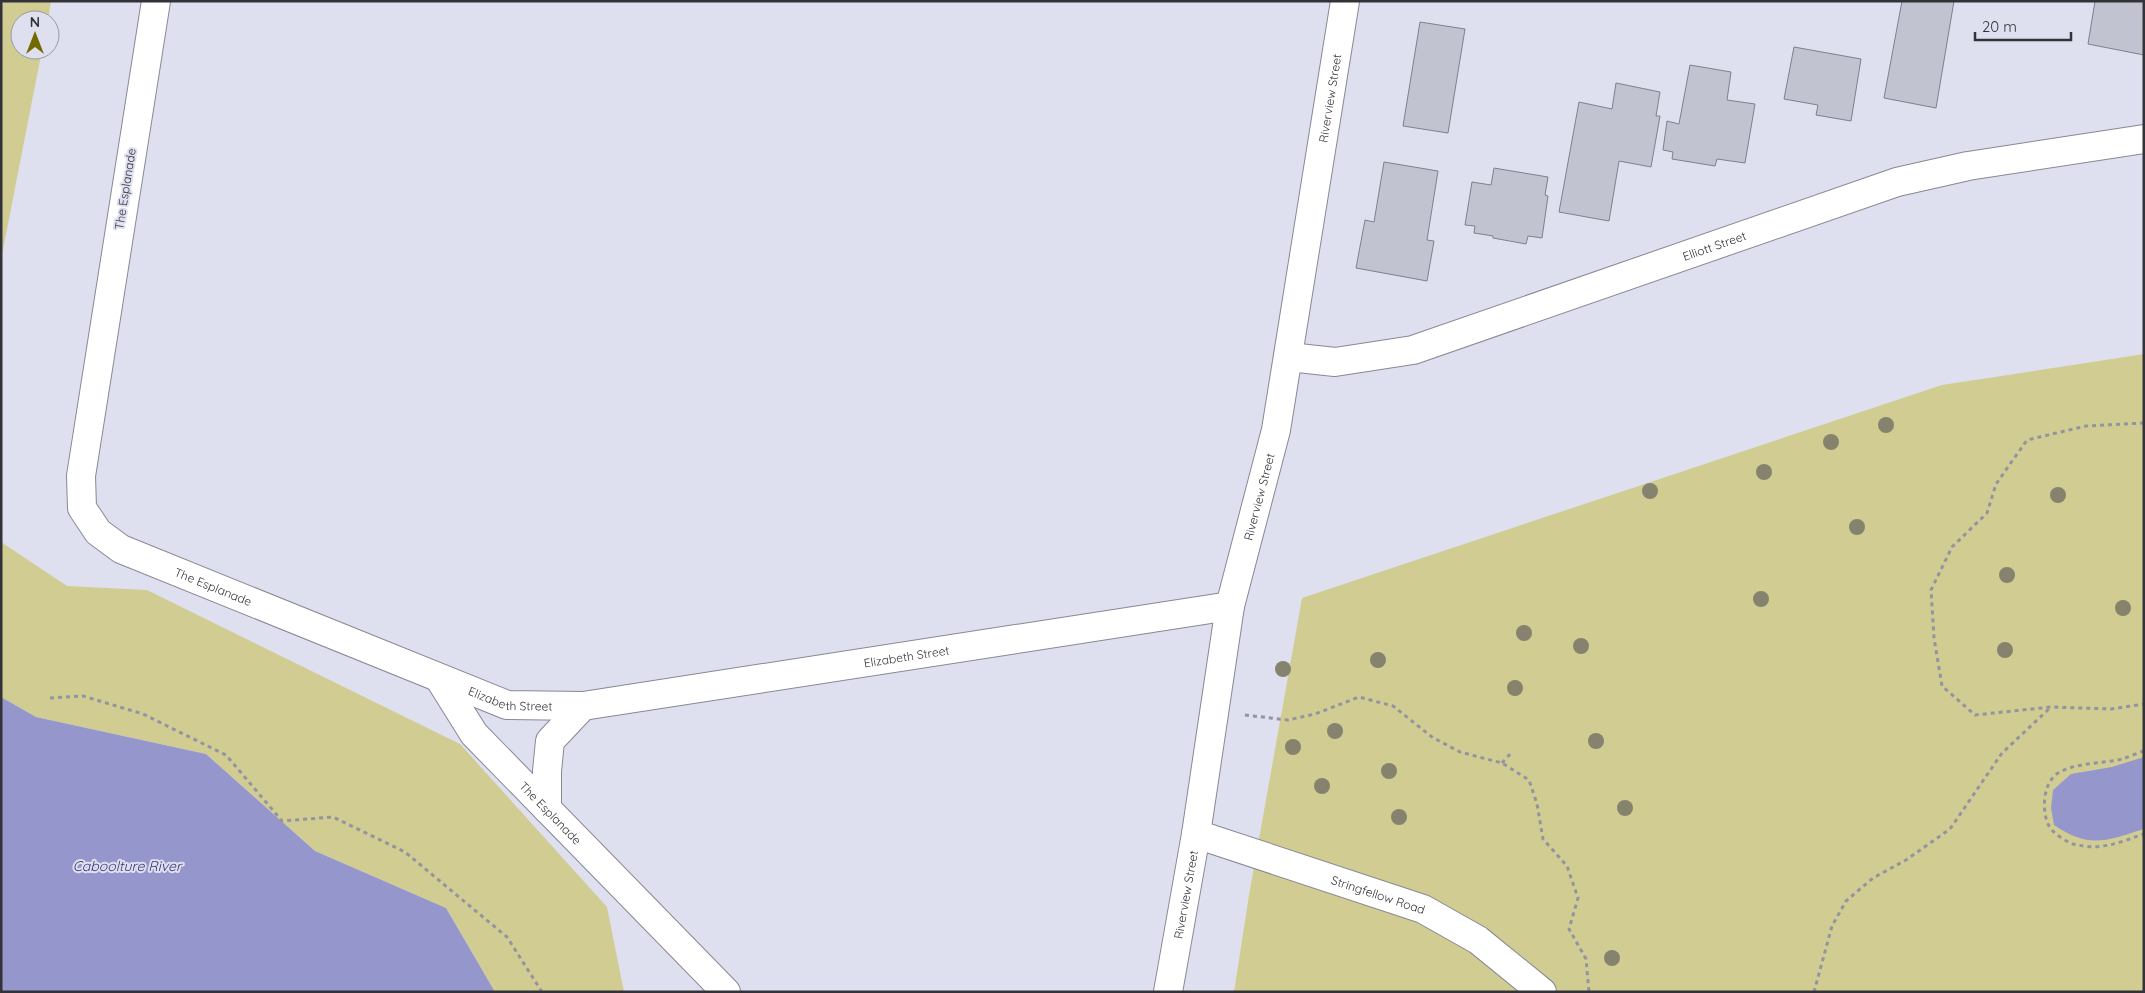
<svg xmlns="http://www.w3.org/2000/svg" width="2145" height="993" font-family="Quicksand,sans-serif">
<rect width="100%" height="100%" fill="#dfe0ef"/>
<g fill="#d1cc92">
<polygon points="1,1 51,1 48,20 20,20 20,50 42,50 1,260"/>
<polygon points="2144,354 2144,992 1234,992 1249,895 1302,598 1942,385"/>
<polygon points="1,542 67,586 147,590 460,744 607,907 624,992 495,992 446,908 315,851 206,754 36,717 1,697"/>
</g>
<g fill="#9596cc">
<polygon points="1,697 36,717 206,754 315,851 446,908 495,992 1,992"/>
<path d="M2144,757V829C2105,841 2090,849 2054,825L2051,808L2053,790L2071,774L2112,767Z"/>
</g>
<g fill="#c2c3d1" stroke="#7f808d">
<polygon points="1902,1 1954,1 1936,108 1884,98"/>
<polygon points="2095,1 2144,1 2144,55 2088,44"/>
<polygon points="1420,22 1465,29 1448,133 1403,126"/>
<polygon points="1794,47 1861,59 1851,121 1816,115 1818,105 1784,99"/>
<polygon points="1690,65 1731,72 1727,100 1755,104 1745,163 1717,159 1715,166 1672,159 1673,152 1663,150 1667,121 1679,124"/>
<polygon points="1616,83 1660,92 1656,116 1660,116 1651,167 1619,161 1609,221 1559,212 1579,102 1612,109"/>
<polygon points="1384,162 1438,171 1427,240 1434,241 1427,281 1356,268 1365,220 1374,222"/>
<polygon points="1494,168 1548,177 1545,195 1548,196 1542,238 1528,236 1526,244 1493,238 1493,236 1474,233 1475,226 1465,225 1472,182 1491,185"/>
</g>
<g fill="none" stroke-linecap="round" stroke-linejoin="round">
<g stroke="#878895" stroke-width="30">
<g id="minor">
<path id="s1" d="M156,1L81,476L82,508L98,532L121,549L507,705L583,706L1230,606"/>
<path id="s2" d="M1289,357L1335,362L1413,350L1897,182L1968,166L2144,139"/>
<path id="s3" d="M439,678L474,734L726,992"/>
<polyline points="547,809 547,771 550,741 583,706"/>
<path id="s4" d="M1196,834L1423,909L1478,940L1542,992"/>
<path id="s5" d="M1168,992L1196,834L1230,606L1276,430L1345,1"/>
</g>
</g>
<g stroke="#9494a0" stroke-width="3" stroke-dasharray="4 4" stroke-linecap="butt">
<polyline points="2144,423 2086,426 2027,440 1996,484 1987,513 1952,547 1931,590 1934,638 1942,686 1975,715 2051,707 2111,709 2144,704"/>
<polyline points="50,698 83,696 143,714 226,755 282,821 333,817 405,852 507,937 542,992"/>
<polyline points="1245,715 1288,720 1315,714 1359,697 1393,706 1432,737 1460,752 1502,763 1529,780 1537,804 1543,839 1567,866 1578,898 1569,929 1586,959 1589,992"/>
<path d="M2144,751C2137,753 2129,757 2122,759C2102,764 2077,762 2058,773C2043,783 2041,810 2049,826C2052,832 2066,842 2073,844C2102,851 2117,843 2144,834"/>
<polyline points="1502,763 1512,752"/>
<polyline points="1814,992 1832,926 1846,901 1873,878 1906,860 1950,829 2002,753 2050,708"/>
</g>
<use href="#minor" stroke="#fff" stroke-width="28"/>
</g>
<g fill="#85836e">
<circle cx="1886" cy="425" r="8"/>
<circle cx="1831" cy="442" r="8"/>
<circle cx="1764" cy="472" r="8"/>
<circle cx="1650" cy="491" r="8"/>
<circle cx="2058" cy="495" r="8"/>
<circle cx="1857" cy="527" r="8"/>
<circle cx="2007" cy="575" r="8"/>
<circle cx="1761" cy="599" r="8"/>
<circle cx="2123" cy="608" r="8"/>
<circle cx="1524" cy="633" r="8"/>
<circle cx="1581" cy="646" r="8"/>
<circle cx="2005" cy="650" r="8"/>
<circle cx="1378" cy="660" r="8"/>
<circle cx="1283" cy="669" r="8"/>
<circle cx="1515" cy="688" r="8"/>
<circle cx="1335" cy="731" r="8"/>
<circle cx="1596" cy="741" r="8"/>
<circle cx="1293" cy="747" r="8"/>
<circle cx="1389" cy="771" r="8"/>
<circle cx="1322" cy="786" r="8"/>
<circle cx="1625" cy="808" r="8"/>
<circle cx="1399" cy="817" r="8"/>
<circle cx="1612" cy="958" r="8"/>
</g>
<g text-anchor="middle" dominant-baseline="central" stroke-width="4" stroke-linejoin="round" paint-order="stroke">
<g font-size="12" fill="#323238" stroke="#dfe0ef">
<text stroke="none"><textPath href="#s5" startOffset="909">Riverview Street</textPath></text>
<text transform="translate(125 189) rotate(-81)">The Esplanade</text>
<text stroke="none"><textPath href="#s2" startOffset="444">Elliott Street</textPath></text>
<text stroke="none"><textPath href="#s5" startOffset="504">Riverview Street</textPath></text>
<text stroke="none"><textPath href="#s1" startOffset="670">The Esplanade</textPath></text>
<text stroke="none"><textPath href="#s1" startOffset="1390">Elizabeth Street</textPath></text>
<text stroke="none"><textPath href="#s1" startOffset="989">Elizabeth Street</textPath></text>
<text stroke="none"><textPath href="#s3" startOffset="176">The Esplanade</textPath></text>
<text stroke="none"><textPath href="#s5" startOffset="99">Riverview Street</textPath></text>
<text stroke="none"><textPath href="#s4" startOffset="192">Stringfellow Road</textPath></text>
</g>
<g font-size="14" font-style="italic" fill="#383374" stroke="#dfe0ef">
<text x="127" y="866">Caboolture River</text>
</g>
</g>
<rect width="2145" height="993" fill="none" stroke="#323238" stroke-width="5"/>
<g transform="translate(35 35)"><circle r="24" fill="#dfe0ef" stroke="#9a9aa6"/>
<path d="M0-4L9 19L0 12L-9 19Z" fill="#726901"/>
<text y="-8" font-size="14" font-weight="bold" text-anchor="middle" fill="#323238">N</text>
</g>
<path d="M1975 32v8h96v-8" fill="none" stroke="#323238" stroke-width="2.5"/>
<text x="1982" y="32" font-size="15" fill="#323238" stroke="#dfe0ef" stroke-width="4" paint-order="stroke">20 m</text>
</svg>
